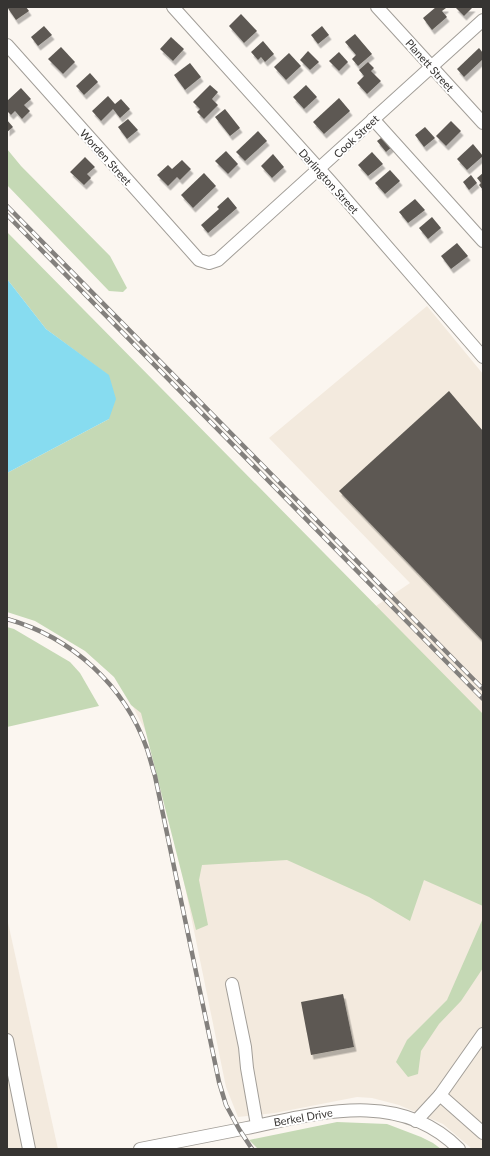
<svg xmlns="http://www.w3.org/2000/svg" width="490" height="1156" font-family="Lato,sans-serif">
<defs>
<filter id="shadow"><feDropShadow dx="2.5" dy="4.5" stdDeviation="0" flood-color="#0004"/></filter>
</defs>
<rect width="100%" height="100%" fill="#fbf6f0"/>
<g fill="#f3eade">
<polygon points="427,306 483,374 483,1149 472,1149 443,1124 399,1105 372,1098 357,1097 275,1113 238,1117 226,1087 158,755 120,682 373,608 410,583 269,438"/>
<polygon points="7,918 58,1149 7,1149"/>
</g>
<g fill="#c5d9b5">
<polygon points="7,149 21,166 110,256 127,288 123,292 109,291 7,185"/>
<polygon points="7,232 483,714 483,906 424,880 410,921 369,897 287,860 202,865 199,880 208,925 196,930 141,713 131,705 114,677 85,651 35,621 7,612 7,473 109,419 108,375 46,329 7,279"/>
<polygon points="7,627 14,629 70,662 80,673 99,706 7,727"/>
<polygon points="483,918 483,968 461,1001 439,1024 421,1051 418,1074 408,1077 396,1062 407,1040 447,1000"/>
<polygon points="337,1122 387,1124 421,1137 433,1143 441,1149 258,1149 249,1140"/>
</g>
<polygon fill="#87dcf0" points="7,279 46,329 109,375 116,399 109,419 7,473"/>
<g fill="#5d5953" filter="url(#shadow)">
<polygon points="7,7 26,7 29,11 16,20"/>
<polygon points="436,7 446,7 446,8 442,11 447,17 432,30 423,18"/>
<polygon points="455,7 473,7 464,16"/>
<polygon points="241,14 257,31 244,43 229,26"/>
<polygon points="44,26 52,35 38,46 31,37"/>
<polygon points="322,26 329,35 318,44 311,35"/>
<polygon points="355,34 372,54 358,66 352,59 356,55 345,42"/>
<polygon points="171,37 184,49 173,61 160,49"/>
<polygon points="263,41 274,54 265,62 261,57 258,60 251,52"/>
<polygon points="61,47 75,62 63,74 48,59"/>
<polygon points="479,48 483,53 483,59 464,77 457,69"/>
<polygon points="308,51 319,62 310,70 300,60"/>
<polygon points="339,52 348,62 339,71 329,61"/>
<polygon points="289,53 301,66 286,80 274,67"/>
<polygon points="368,62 374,68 371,71 381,81 367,94 357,83 364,76 359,70"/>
<polygon points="190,63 201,77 185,90 174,75"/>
<polygon points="90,73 98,82 84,95 76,86"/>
<polygon points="210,85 218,92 212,99 218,105 204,119 197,112 200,109 193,102"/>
<polygon points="306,85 317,97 304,109 293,97"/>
<polygon points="21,88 31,99 24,105 30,111 22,119 15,111 11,115 7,111 7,101"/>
<polygon points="108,96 115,104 121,99 130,109 120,118 113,109 101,121 92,111"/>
<polygon points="339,98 350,111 324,134 313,122"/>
<polygon points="225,109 240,128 230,136 215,117"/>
<polygon points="128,119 138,130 127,139 118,127"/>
<polygon points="7,120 13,127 7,132"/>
<polygon points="451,121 461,131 446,146 436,136"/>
<polygon points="425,127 435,138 424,147 415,135"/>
<polygon points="258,131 267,141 245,161 236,152"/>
<polygon points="385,135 394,145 386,152 377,141"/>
<polygon points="473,144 483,156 467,170 457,159"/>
<polygon points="226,151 238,164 228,174 215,161"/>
<polygon points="372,152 383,164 368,176 358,165"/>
<polygon points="273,154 284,167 272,178 261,166"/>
<polygon points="85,157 95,167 87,174 91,178 84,185 70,172"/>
<polygon points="182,160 191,169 180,180 177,177 168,186 157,175 168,165 172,169"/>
<polygon points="390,170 400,181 385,194 375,183"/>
<polygon points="204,173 216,186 193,208 181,195"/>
<polygon points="483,173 483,190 479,185 481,183 477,178"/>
<polygon points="471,175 477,183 469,190 463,182"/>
<polygon points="228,197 237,208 208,233 201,225 219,209 217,207"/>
<polygon points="415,199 425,210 408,223 399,212"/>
<polygon points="432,217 441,228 428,239 419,228"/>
<polygon points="457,243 468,256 451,269 441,256"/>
<polygon points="449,391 483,431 483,641 339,491"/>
<polygon points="343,994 354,1047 311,1055 301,1002"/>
</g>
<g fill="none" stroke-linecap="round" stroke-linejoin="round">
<g stroke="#a29e98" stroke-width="14">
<g id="minor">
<polyline points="173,7 330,181 483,357"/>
<polyline points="377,7 483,123"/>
<polyline points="7,45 199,260 209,263 218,260 483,20"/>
<polyline points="373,119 483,241"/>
<polyline points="232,984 245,1047 247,1068 257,1125"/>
<polyline points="7,1040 29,1149"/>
<polyline points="440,1095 483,1034"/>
<polyline points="416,1121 440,1095 483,1133"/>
<path d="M140,1149C175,1142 211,1135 247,1128C319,1113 400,1089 459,1149"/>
</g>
</g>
<use href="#minor" stroke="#fff" stroke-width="12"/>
<g stroke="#83807d" stroke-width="4.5">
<g id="rail">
<polyline points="7,206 483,689"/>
<polyline points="7,215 483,699"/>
<path d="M7,619C72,637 125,686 147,749C150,758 152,767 155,776L219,1082L226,1105L239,1129L252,1149"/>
</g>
</g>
<use href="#rail" stroke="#fff" stroke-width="3" stroke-dasharray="9" stroke-linecap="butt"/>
</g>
<g text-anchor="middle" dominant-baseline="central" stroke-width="4" stroke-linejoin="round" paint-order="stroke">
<g font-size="11" fill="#363432" stroke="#fff">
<text transform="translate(430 65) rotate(48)">Planett Street</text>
<text transform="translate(356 136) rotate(-43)">Cook Street</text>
<text transform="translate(106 157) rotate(48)">Worden Street</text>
<text transform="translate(329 181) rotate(48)">Darlington Street</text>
<text transform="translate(303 1117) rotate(-10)">Berkel Drive</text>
</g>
</g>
<rect width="490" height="1156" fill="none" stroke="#363432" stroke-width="16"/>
</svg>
